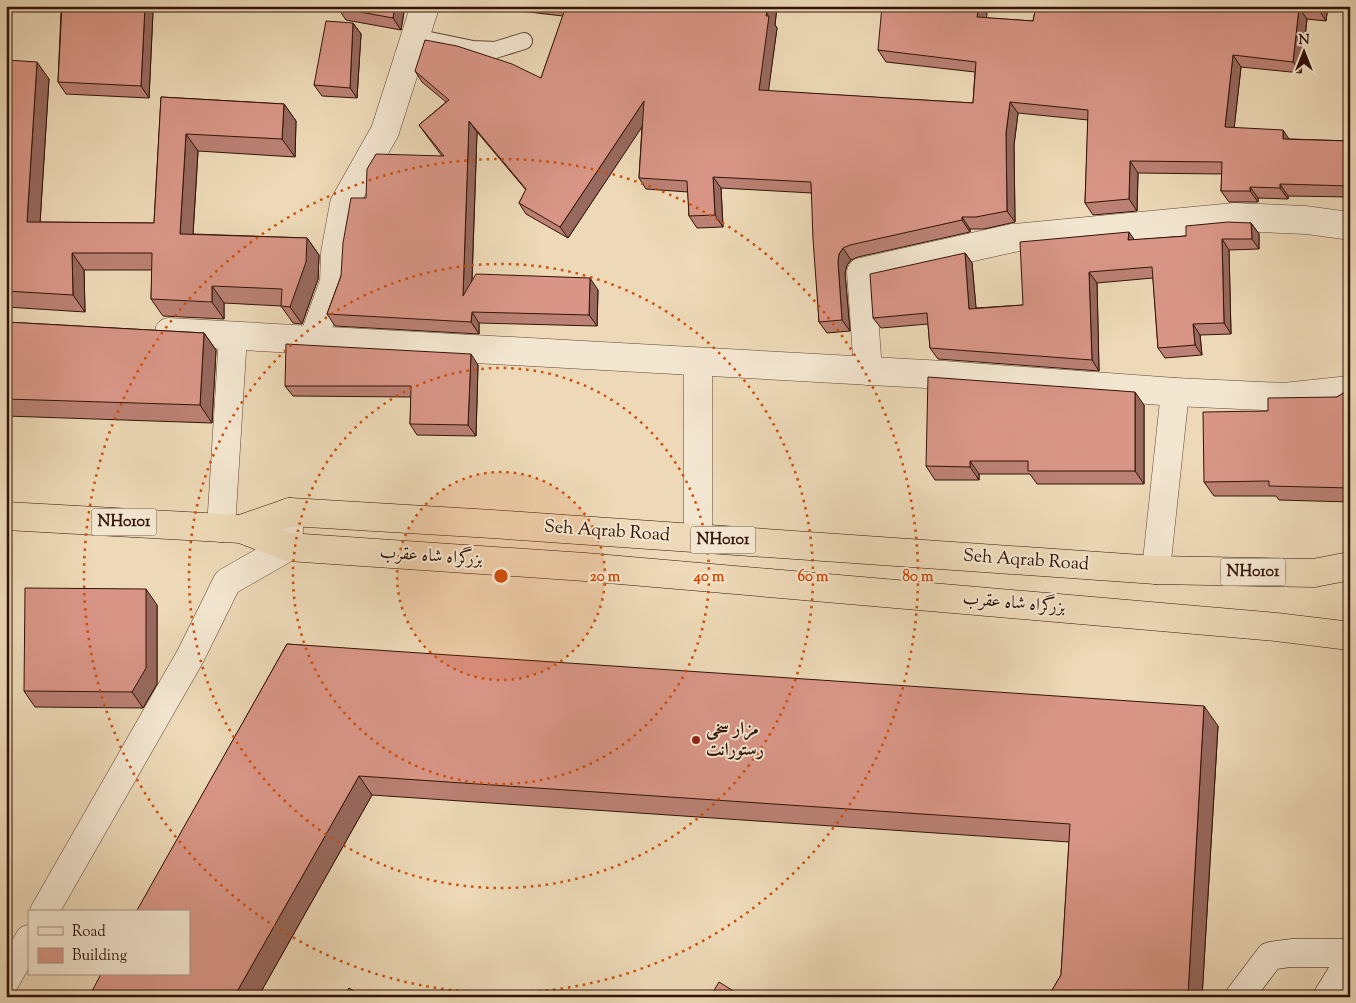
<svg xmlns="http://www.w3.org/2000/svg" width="1356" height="1003" font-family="'Sorts Mill Goudy',Amiri,serif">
<rect width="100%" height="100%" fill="#edd9b7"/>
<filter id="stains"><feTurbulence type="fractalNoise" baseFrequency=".004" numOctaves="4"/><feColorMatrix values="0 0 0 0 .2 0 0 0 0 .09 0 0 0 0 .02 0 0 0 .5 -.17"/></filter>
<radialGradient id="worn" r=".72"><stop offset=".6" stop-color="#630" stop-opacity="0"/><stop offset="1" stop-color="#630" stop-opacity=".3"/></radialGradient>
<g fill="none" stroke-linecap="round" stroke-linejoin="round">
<g stroke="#614433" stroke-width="18">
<polyline id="lane" points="415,37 473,49 495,50 524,41"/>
</g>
<g stroke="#614433" stroke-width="29">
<g id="street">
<polyline points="169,332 944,375 1175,392 1284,397 1350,390"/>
<polyline points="313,340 334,282 335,253 344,204 385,131 425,6"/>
<polyline points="698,362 698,538"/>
<polyline points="868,371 861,272 1013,238 1235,217 1306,220 1350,226"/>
<polyline points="221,528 233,336"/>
<polyline points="1156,570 1175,392"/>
<polyline points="44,912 191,655 227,582 288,547 290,512"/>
<polyline points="6,980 29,939"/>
</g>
</g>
<g stroke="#321307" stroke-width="29">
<g id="secondary">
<polyline points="1239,997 1270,956 1291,953 1350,953"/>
<polyline points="1327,997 1350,960"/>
</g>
</g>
<g stroke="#321307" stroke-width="29">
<g id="highway">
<polyline points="6,516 241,529 288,547 585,567 1276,627 1350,636"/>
<polyline points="241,529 290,512 492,524 1156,570 1314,573 1350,566"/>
</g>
</g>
<use href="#lane" stroke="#f3e6d0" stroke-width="16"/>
<use href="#street" stroke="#f3e6d0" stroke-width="28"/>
<use href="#secondary" stroke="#f3e6d0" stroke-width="28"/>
<use href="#highway" stroke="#edd9b7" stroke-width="28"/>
</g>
<g fill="#bb8174" stroke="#321307">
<polygon points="24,6 155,6 153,11 149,98 66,94 58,82 61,11 27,11"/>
<polygon points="339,6 405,6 401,30 346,20 338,8"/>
<polygon points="508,6 777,6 775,25 777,28 768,91 973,103 975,72 886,62 878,50 986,18 1033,21 1036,6 1328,6 1326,21 1307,19 1301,73 1241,67 1234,128 1290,139 1350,141 1350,197 1288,196 1288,199 1258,198 1258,202 1229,202 1221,191 1222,174 1138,173 1137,211 1093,215 1085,203 1088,120 1018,113 1014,145 1015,222 984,229 970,229 970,232 858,257 851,260 847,265 845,273 850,331 827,333 819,322 812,193 721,188 723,227 697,228 689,216 688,192 646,189 639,178 642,126 568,238 526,214 519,203 526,190 477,132 472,281 598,290 597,326 479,323 479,334 335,326 327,314 341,276 366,198 442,156 427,136 419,125 446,102 422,82 415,71 541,78 563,16 511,10"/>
<polygon points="353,23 361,34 357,98 322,96 314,85"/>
<polygon points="6,60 49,79 40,222 154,223 161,97 284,104 296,121 295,157 198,151 193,234 307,238 319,255 318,279 302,324 293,323 281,306 224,303 224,319 163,316 151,299 152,270 84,270 85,312 6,307"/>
<polygon points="1251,223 1259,234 1259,249 1229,250 1231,334 1200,335 1202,355 1165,358 1158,348 1153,278 1097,283 1099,371 938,359 930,348 928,324 881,328 873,318 965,253 972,263 976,308 1023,305 1134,240 1186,236"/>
<polygon points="6,322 204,333 216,350 212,423 6,416"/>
<polygon points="478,365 476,436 417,435 410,424 411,397 293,396 285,386"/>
<polygon points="1350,389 1350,502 1279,500 1276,496 1214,496 1204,482 1268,411 1337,397"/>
<polygon points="1144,405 1144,484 1037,484 1030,474 979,474 979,480 935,480 926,466"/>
<polygon points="157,605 157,684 143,708 35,707 24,691"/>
<polygon points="287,644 1218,726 1202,997 1048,997 1061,975 1069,842 372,795 258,997 89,997"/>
</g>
<g fill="#98695e" stroke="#321307">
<polygon points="145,6 155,6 153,11 149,98 141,86"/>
<polygon points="395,6 405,6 401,30 393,18"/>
<polygon points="768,6 777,6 775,25 777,28 767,102 759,90"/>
<polygon points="979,6 988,6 985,29 977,17"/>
<polygon points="1319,6 1328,6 1326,21 1319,10"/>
<polygon points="1299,8 1307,19 1301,73 1293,62"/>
<polygon points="353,23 361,34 357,98 350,88"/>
<polygon points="1233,55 1241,67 1233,138 1225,127"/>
<polygon points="37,62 49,79 39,239 27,222"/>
<polygon points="644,101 652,112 568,238 560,227"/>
<polygon points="1010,102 1018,113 1014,145 1015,222 1007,211 1006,133"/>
<polygon points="284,104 296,121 295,157 282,139"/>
<polygon points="469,121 477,132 471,307 463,296"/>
<polygon points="1283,130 1291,142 1283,139"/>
<polygon points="186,134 198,151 192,251 180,234"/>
<polygon points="1130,161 1138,173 1137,211 1129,199"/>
<polygon points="713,177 721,188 723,227 715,215"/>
<polygon points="1280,184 1288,196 1288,199 1280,188"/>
<polygon points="1250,187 1258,198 1258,202 1250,191"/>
<polygon points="962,217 970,229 970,232 962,220"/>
<polygon points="1251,223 1259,234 1259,249 1252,239"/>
<polygon points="1129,232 1136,242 1128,240"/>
<polygon points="307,238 319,255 318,279 302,324 290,307"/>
<polygon points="1222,239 1229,250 1231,334 1224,323"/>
<polygon points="843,248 851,260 847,265 845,273 850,331 842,320 838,262 839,254"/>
<polygon points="72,253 84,270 85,312 73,295"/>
<polygon points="965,253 972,263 977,319 969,309"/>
<polygon points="1089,272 1097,283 1099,371 1092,360"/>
<polygon points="590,278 598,290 597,326 589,315"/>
<polygon points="212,286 224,303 224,319 212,302"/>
<polygon points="472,312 479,323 479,334 471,322"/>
<polygon points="1193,324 1200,335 1202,355 1195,345"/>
<polygon points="204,333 216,350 212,423 200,405"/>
<polygon points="471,354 478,365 476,436 468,425"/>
<polygon points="1135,392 1144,405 1144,484 1135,471"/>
<polygon points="970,461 979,474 979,480 970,467"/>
<polygon points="146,589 157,605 157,684 143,708 132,692"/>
<polygon points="1204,706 1218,726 1202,997 1189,997 1188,995"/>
<polygon points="359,776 372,795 258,997 234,997"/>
<polygon points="1126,991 1130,997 1122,997"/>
</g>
<g fill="#d99687" stroke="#321307">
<polygon points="62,6 145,6 141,86 58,82"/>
<polygon points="339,6 395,6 393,18 338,8"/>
<polygon points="566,6 768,6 766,16 769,16 759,90 973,103 976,62 878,50 882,6 979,6 977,17 1033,21 1036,6 1319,6 1319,10 1299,8 1293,62 1233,55 1225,127 1283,130 1283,139 1350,141 1350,186 1280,184 1280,188 1250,187 1250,191 1221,191 1222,162 1130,161 1129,199 1085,203 1088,110 1010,102 1006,133 1007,211 976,217 962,217 962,220 850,245 843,248 839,254 838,262 842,320 819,322 813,239 811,182 713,177 715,215 689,216 687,181 639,178 644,101 560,227 519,203 526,189 469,121 463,296 476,274 590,278 589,315 472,312 471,322 327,314 341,276 343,243 351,198 366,198 367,169 376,154 444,156 419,125 449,100 415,71 425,40 457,46 512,64 541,78"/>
<polygon points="326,21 353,23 350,88 314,85"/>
<polygon points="6,60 37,62 27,222 154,223 161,97 284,104 282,139 186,134 180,234 307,238 306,262 290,307 281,306 282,289 212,286 212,302 151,299 152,253 72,253 73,295 6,291"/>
<polygon points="1228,222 1251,223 1252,239 1222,239 1224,323 1193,324 1195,345 1158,348 1152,267 1089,272 1092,360 930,348 927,313 873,318 870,274 965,253 969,309 1023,305 1020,242 1129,232 1128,240 1186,236 1186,226"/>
<polygon points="6,322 204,333 200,405 6,399"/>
<polygon points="286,344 471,354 468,425 410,424 411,386 285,386"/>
<polygon points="928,377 1135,392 1135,471 1028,471 1028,461 970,461 970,467 926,466"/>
<polygon points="1350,389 1350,488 1269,486 1269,481 1204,482 1203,412 1268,411 1268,398 1337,397"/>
<polygon points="25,588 146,589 146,668 132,692 24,691"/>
<polygon points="287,644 1204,706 1188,995 1126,991 1122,997 1048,997 1061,975 1070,824 359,776 234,997 89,997 101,974 189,974 189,912 136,912"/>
<polygon points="719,982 743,997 710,997"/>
<polygon points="349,988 364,997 344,997"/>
</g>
<circle cx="501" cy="576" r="104" fill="#cd4e0b" fill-opacity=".12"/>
<g fill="none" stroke="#cd4e0b" stroke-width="2.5" stroke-dasharray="2.5 5">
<circle cx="501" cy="576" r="104"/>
<circle cx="501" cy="576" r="208"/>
<circle cx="501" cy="576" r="312"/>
<circle cx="501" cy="576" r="417"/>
</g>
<circle fill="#8f2418" stroke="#f3e6d0" stroke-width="2" cx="696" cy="740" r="5"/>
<g text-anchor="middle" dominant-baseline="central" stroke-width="4" stroke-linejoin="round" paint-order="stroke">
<g fill="#f3e6d0" stroke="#6c5243" stroke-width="1">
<rect x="91.5" y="508.5" width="65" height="27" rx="4"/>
<rect x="690.5" y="526.5" width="65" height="27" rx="4"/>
<rect x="1220.5" y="558.5" width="65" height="27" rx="4"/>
</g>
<g font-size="16" font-weight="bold" fill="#321307">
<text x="124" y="522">NH0101</text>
<text x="723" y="540">NH0101</text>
<text x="1253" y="572">NH0101</text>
</g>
<g font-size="18" fill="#321307" stroke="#f3e6d0">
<text transform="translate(607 532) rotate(4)">Seh Aqrab Road</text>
<text transform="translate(431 557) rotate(4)">بزرگراه شاه عقرب</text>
<text transform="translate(1026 561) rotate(4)">Seh Aqrab Road</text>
<text transform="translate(1014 604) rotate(5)">بزرگراه شاه عقرب</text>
</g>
<g font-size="18" font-weight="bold" fill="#321307" stroke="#f3e6d0" text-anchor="start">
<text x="706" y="730">مزار سخی<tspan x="706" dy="21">رستورانت</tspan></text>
</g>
</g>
<circle cx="501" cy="576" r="8" fill="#cd4e0b" stroke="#f3e6d0" stroke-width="2.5"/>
<g font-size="15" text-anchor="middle" font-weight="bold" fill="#cd4e0b" stroke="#f3e6d0" stroke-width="4" stroke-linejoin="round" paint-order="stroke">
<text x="605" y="581">20 m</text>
<text x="709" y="581">40 m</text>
<text x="813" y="581">60 m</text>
<text x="918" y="581">80 m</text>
</g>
<rect width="1356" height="1003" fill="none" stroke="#edd9b7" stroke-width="25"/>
<rect x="8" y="8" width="1341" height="988" fill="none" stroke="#321307" stroke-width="2.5"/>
<rect x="12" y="12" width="1331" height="978" fill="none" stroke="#321307"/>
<rect x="28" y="910" width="162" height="65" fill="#f3e6d0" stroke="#a69280"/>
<rect x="38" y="927" width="25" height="8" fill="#f3e6d0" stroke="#a69280"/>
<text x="72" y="936" font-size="15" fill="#321307">Road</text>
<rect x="38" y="948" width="25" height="15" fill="#d99687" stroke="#a69280"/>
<text x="72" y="960" font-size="15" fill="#321307">Building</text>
<g transform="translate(1304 52)" stroke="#f3e6d0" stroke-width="4" paint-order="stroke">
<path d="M0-4L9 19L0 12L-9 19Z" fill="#321307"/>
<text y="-8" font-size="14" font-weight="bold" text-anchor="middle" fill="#321307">N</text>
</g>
<rect width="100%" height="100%" filter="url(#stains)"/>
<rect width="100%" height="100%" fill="url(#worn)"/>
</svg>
